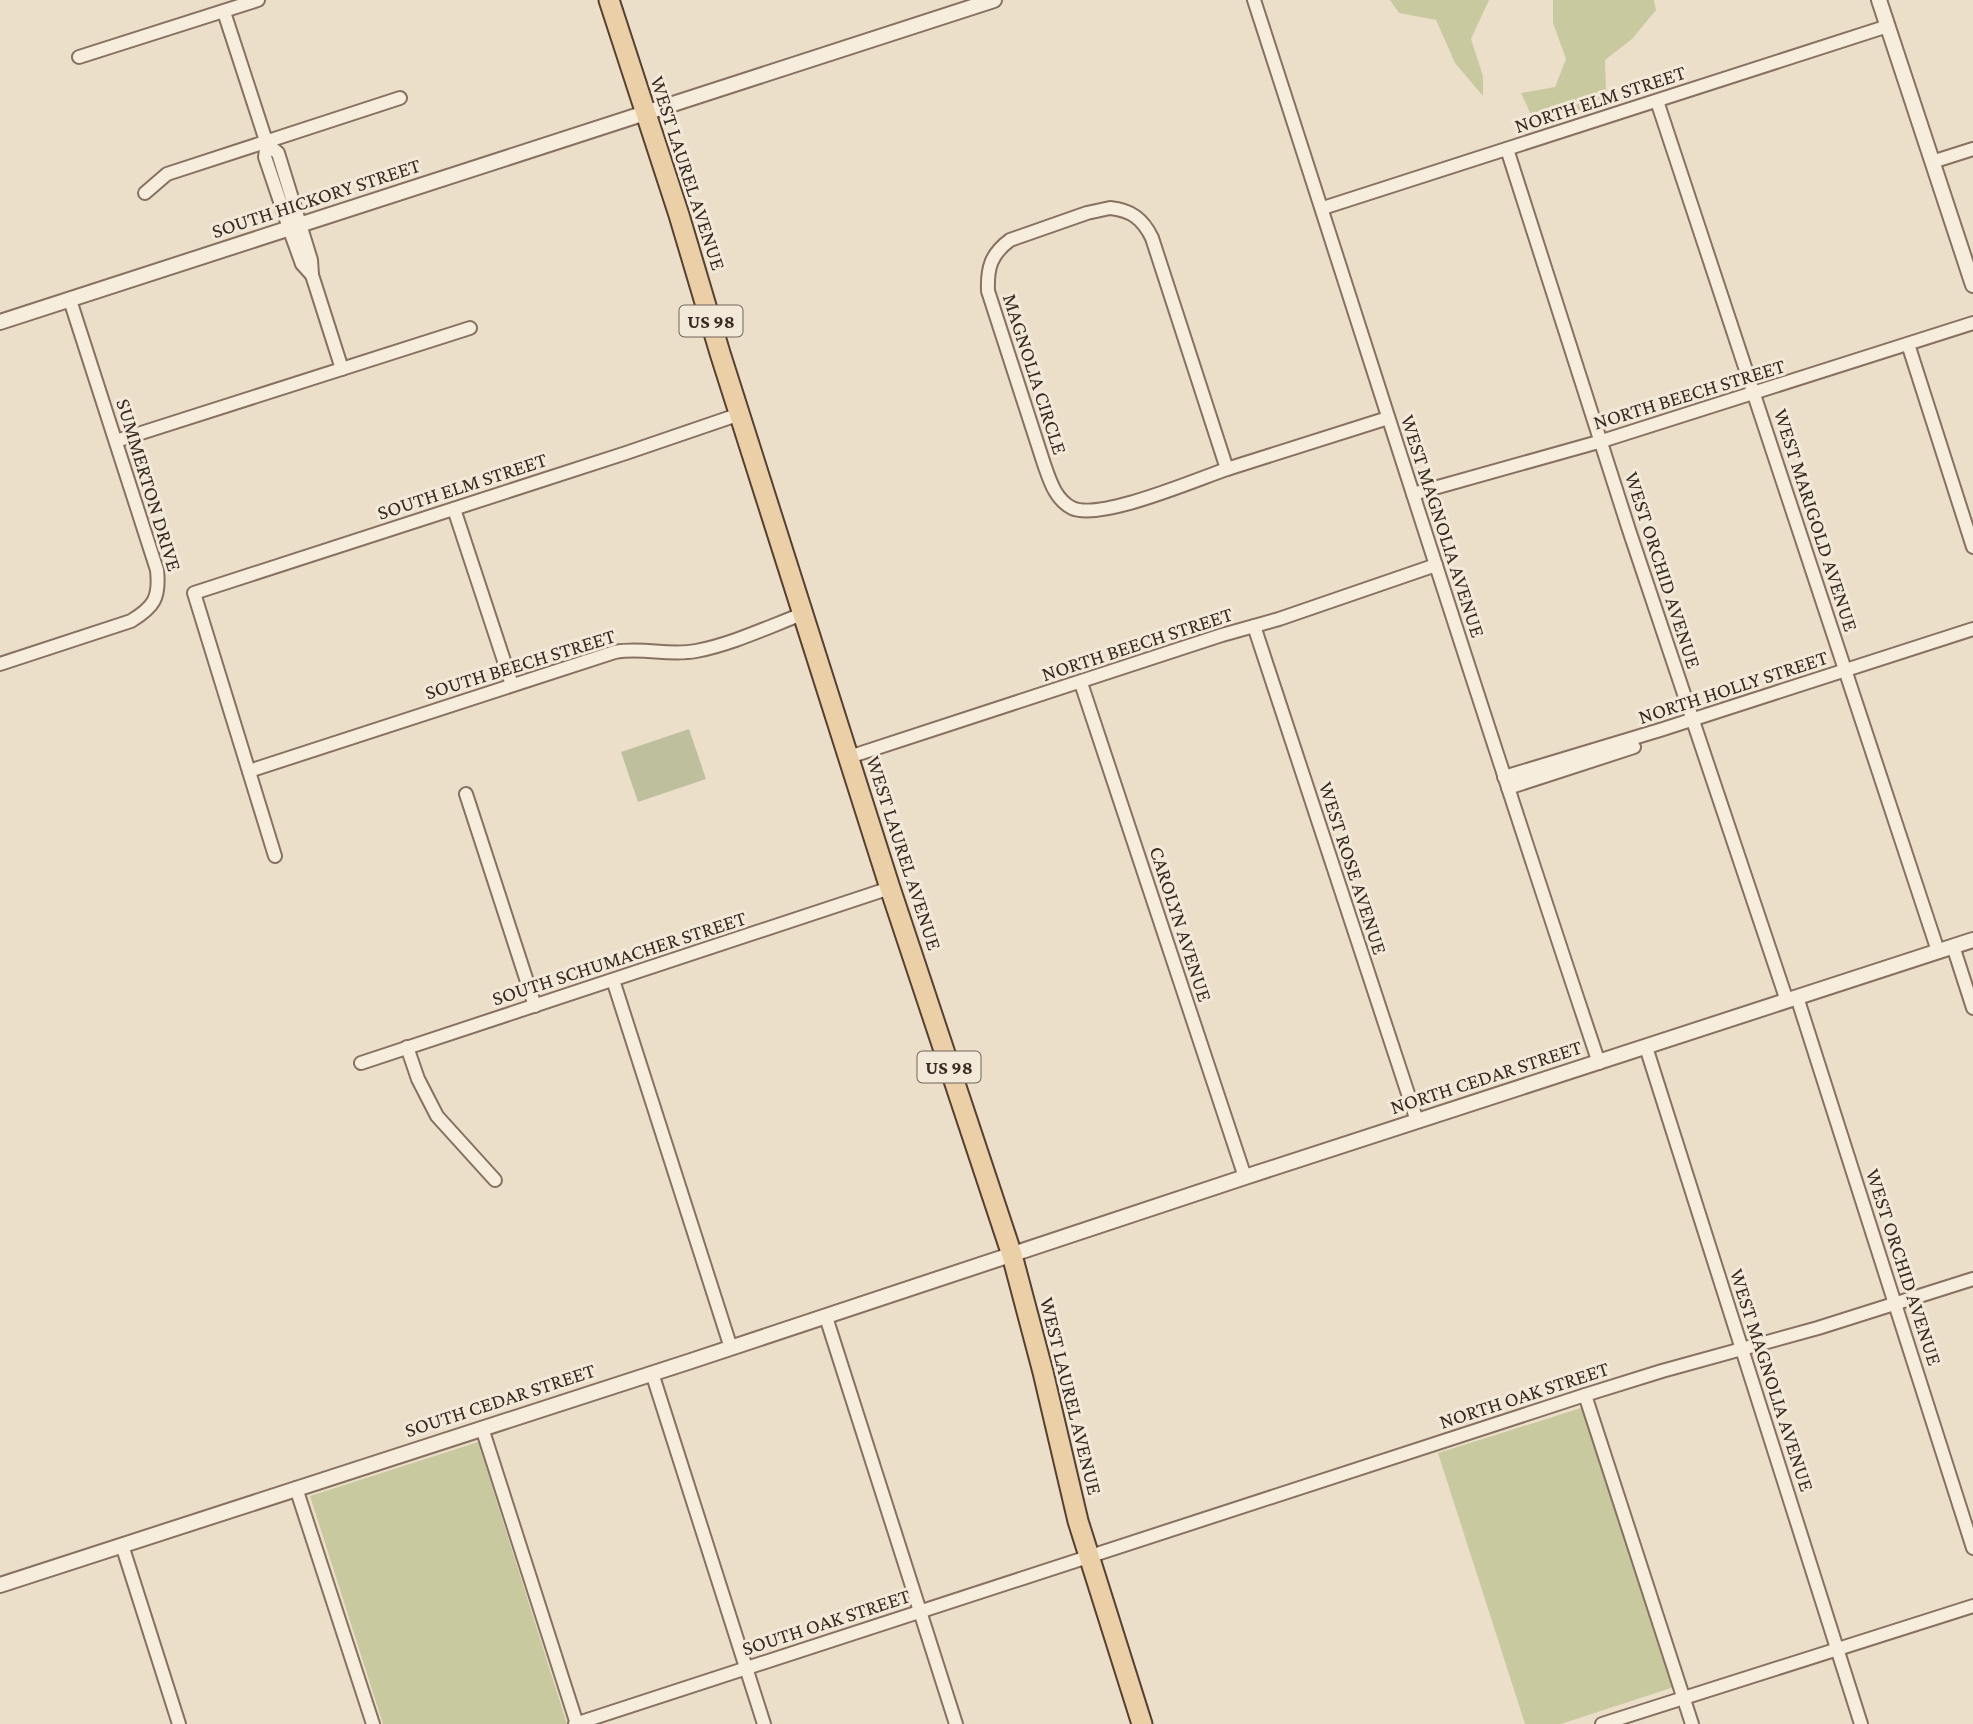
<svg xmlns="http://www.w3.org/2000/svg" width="1973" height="1724" font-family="'Crimson Pro',serif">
<rect width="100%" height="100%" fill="#ecdfca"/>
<g fill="#c8c99f">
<polygon points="1390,0 1489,0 1471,39 1483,76 1483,96 1455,63 1436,20 1399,13"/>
<polygon points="1553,0 1654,0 1656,10 1632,39 1605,60 1606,93 1584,110 1532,117 1521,93 1555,87 1566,59 1553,23"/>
<polygon points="1584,1407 1674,1687 1561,1724 1525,1724 1438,1453"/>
<polygon points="478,1442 567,1724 383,1724 310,1496"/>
</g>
<polygon fill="#bebf9d" points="689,729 706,779 638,802 621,752"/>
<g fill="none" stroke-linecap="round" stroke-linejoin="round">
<g stroke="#877160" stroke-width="16">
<g id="minor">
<path d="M1254,0C1369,354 1480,709 1599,1063"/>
<polyline points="224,12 267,144"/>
<polyline points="79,57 258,0"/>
<polyline points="1657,101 1938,951"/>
<polygon points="267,144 278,153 311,260 312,275 302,264 289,228 265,157"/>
<polyline points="1507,149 1629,530 1787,1001"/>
<polyline points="1932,162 1973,149"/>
<polyline points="145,193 167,174 400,98"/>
<path d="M1110,208C1131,210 1143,219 1152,238L1227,469C1195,480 1100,521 1072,508C1055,499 1050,481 1044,464L988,291C987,268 991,254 1010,240L1087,213Z"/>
<polyline points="1323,208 1888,26"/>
<polyline points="312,275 342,369"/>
<polyline points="1908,344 1973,547"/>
<polyline points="116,441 470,328"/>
<polyline points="1227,469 1388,418"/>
<polyline points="1413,494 1602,441 1973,323"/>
<polyline points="454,509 512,685"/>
<polyline points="1254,626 1417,1121"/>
<path d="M0,664L131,621C154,607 160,598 157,570L70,300"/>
<polyline points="1081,683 1245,1177"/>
<polyline points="849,757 1222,635 1279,619 1436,565"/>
<path d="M249,771L615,652C642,647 669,656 696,651C733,644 770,626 805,613"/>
<polyline points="1504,777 1660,730 1973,629"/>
<polyline points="1508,788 1634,747"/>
<polyline points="466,794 535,1006"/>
<polyline points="275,856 194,593 626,453 740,414"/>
<polyline points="1953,946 1973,1008"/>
<polyline points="613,980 731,1348"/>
<polyline points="1797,997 1973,1548"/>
<polyline points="407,1047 418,1079 437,1116 495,1180"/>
<polyline points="1646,1047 1861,1724"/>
<polyline points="361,1063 890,888"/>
<polyline points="826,1317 956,1724"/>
<polyline points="652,1373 764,1724"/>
<polyline points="1585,1395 1692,1724"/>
<polyline points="482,1428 577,1724"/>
<polyline points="296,1488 373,1724"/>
<polyline points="122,1545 179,1724"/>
<polyline points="575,1724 1585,1395 1662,1371 1818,1328 1973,1279"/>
<polyline points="1602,1724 1973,1606"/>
</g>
</g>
<g stroke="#877160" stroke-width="18">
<g id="tertiary">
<polyline points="1879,0 1973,285"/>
<polyline points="0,322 994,0"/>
<polyline points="0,1585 688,1362 1245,1177 1973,940"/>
</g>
</g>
<g stroke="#554033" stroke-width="23">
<polyline id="primary" points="609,0 679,215 720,353 890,888 1012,1255 1043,1372 1078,1521 1142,1724"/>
</g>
<use href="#minor" stroke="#f7eddd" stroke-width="12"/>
<use href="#tertiary" stroke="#f7eddd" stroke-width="14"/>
<use href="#primary" stroke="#ebcfa6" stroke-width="19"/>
</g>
<g text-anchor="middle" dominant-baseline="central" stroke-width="6" stroke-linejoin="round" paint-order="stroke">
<g fill="#f3e9d9" stroke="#716459" stroke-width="2">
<rect x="679.5" y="305.5" width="63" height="31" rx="5"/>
<rect x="917.5" y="1051.5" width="63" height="31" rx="5"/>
</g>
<g font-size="19" font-weight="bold" fill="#392b22">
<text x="711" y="321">US 98</text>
<text x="949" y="1067">US 98</text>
</g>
<g font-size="21" fill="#392b22" stroke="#f3e9d9">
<text transform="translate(1600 99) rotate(-18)">NORTH ELM STREET</text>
<text transform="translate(688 173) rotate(72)">WEST LAUREL AVENUE</text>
<text transform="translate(316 198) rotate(-18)">SOUTH HICKORY STREET</text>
<text transform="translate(1035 374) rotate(72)">MAGNOLIA CIRCLE</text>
<text transform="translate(1689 394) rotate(-17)">NORTH BEECH STREET</text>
<text transform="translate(149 485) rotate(73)">SUMMERTON DRIVE</text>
<text transform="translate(462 486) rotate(-18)">SOUTH ELM STREET</text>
<text transform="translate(1816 520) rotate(72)">WEST MARIGOLD AVENUE</text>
<text transform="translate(1443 526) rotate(72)">WEST MAGNOLIA AVENUE</text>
<text transform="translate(1663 570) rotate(72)">WEST ORCHID AVENUE</text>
<text transform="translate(1137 644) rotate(-18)">NORTH BEECH STREET</text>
<text transform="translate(520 664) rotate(-17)">SOUTH BEECH STREET</text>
<text transform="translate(1733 687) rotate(-18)">NORTH HOLLY STREET</text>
<text transform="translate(904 853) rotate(72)">WEST LAUREL AVENUE</text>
<text transform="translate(1353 868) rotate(72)">WEST ROSE AVENUE</text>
<text transform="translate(1181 924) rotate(72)">CAROLYN AVENUE</text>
<text transform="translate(619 958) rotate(-18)">SOUTH SCHUMACHER STREET</text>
<text transform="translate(1486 1077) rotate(-18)">NORTH CEDAR STREET</text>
<text transform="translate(1904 1267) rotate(72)">WEST ORCHID AVENUE</text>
<text transform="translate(1772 1380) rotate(72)">WEST MAGNOLIA AVENUE</text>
<text transform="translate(1524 1395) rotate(-18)">NORTH OAK STREET</text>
<text transform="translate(1071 1396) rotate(76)">WEST LAUREL AVENUE</text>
<text transform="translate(500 1400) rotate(-18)">SOUTH CEDAR STREET</text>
<text transform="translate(826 1622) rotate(-18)">SOUTH OAK STREET</text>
</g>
</g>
</svg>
